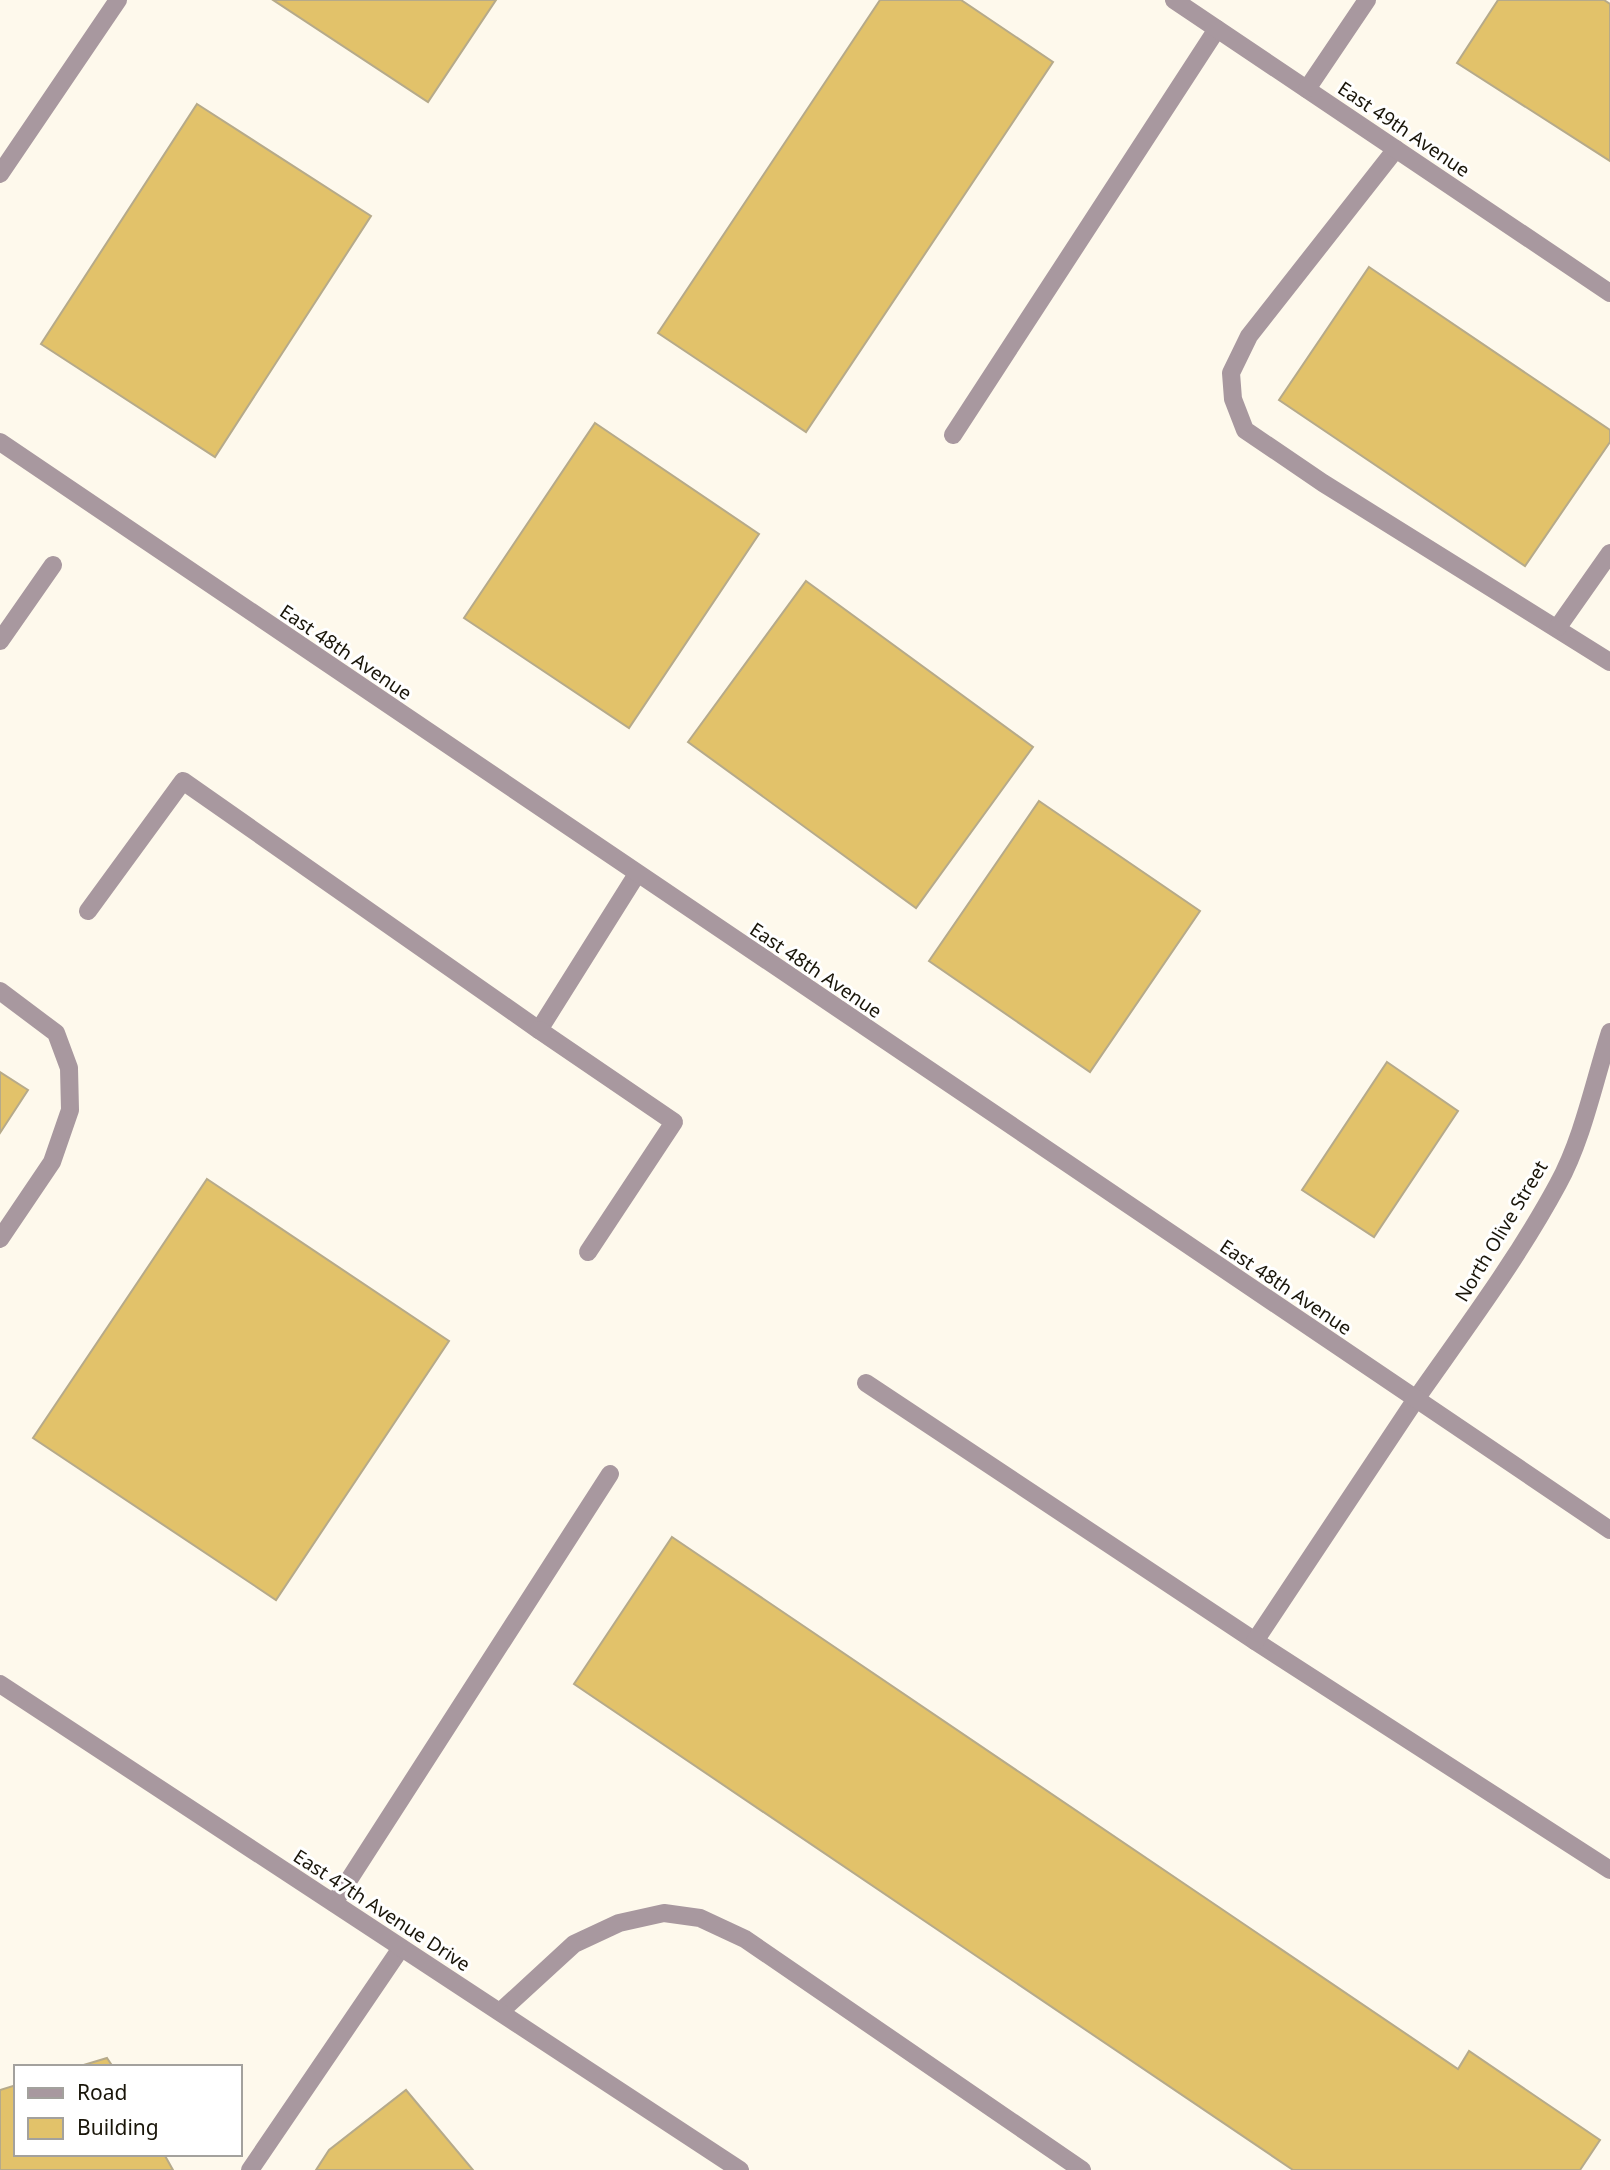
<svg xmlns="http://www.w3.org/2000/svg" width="1610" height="2170" font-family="'Noto Sans',sans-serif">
<rect width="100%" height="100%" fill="#fef9ec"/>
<g fill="#e2c26a" stroke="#b6aa8a" stroke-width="2">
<polygon points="273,0 496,0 428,102"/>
<polygon points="880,0 961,0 1053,62 806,432 658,333"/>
<polygon points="1498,0 1604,0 1610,4 1610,161 1457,63"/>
<polygon points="197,104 371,216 215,457 41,344"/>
<polygon points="1369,267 1610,430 1610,442 1525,566 1279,400"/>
<polygon points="595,423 759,534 629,728 464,618"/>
<polygon points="806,581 1033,747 916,908 688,742"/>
<polygon points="1039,801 1200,911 1090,1072 929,961"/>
<polygon points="1387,1062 1458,1111 1374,1237 1302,1190"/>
<polygon points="0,1072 28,1090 0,1133"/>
<polygon points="207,1179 449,1341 276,1600 33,1438"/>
<polygon points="672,1537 1458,2069 1469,2051 1600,2140 1580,2170 1293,2170 574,1684"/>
<polygon points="107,2058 113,2067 77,2067"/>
<polygon points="16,2085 16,2154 164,2154 173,2170 0,2170 0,2090"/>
<polygon points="406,2090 473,2170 316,2170 329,2150"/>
</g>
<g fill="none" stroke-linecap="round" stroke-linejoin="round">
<g stroke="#a8989f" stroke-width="18">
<polyline points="1396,149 1249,336 1231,373 1233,399 1245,430 1323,483 1610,662"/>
<polyline points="953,435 1217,29"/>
<polyline points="1558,627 1610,553"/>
<polyline points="0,641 53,565"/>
<polyline points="88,911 183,781 539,1030 637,874"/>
<polyline points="0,991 56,1033 69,1068 70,1110 52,1162 0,1239"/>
<polyline points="539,1030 674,1122 588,1252"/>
<polyline points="866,1383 1255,1641 1610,1870"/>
<polyline points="1255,1641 1416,1399"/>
<polyline points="334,1903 610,1474"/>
<polyline points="500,2012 574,1944 619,1923 664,1913 700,1918 745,1939 1082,2170"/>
<polyline points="250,2170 401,1948"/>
</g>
<g stroke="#a8989f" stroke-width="18">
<polyline points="1174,0 1610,293"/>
<polyline points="1307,89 1367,0"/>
<polyline points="0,174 118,0"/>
<path d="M1416,1399C1465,1329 1517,1260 1558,1184C1583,1138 1594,1082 1610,1032"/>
<polyline points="0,1684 740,2170"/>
</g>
<polyline stroke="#a8989f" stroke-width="18" points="0,442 1610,1530"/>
</g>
<g text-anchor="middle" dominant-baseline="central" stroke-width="6" stroke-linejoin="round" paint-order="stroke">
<g font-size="19" fill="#191509" stroke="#fff">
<text transform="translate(1404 129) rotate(34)">East 49th Avenue</text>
<text transform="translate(346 652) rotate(34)">East 48th Avenue</text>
<text transform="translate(816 970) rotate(34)">East 48th Avenue</text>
<text transform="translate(1501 1231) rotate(-59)">North Olive Street</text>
<text transform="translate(1286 1287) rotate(34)">East 48th Avenue</text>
<text transform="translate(382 1910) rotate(33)">East 47th Avenue Drive</text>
</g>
</g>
<rect x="14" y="2065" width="228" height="91" fill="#ffffff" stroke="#a3a19d" stroke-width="2"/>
<rect x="28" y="2088" width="35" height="10" fill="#a8989f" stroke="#a3a19d" stroke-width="2"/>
<text x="77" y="2100" font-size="21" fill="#191509">Road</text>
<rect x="28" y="2118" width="35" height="21" fill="#e2c26a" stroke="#a3a19d" stroke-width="2"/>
<text x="77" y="2135" font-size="21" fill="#191509">Building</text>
</svg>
